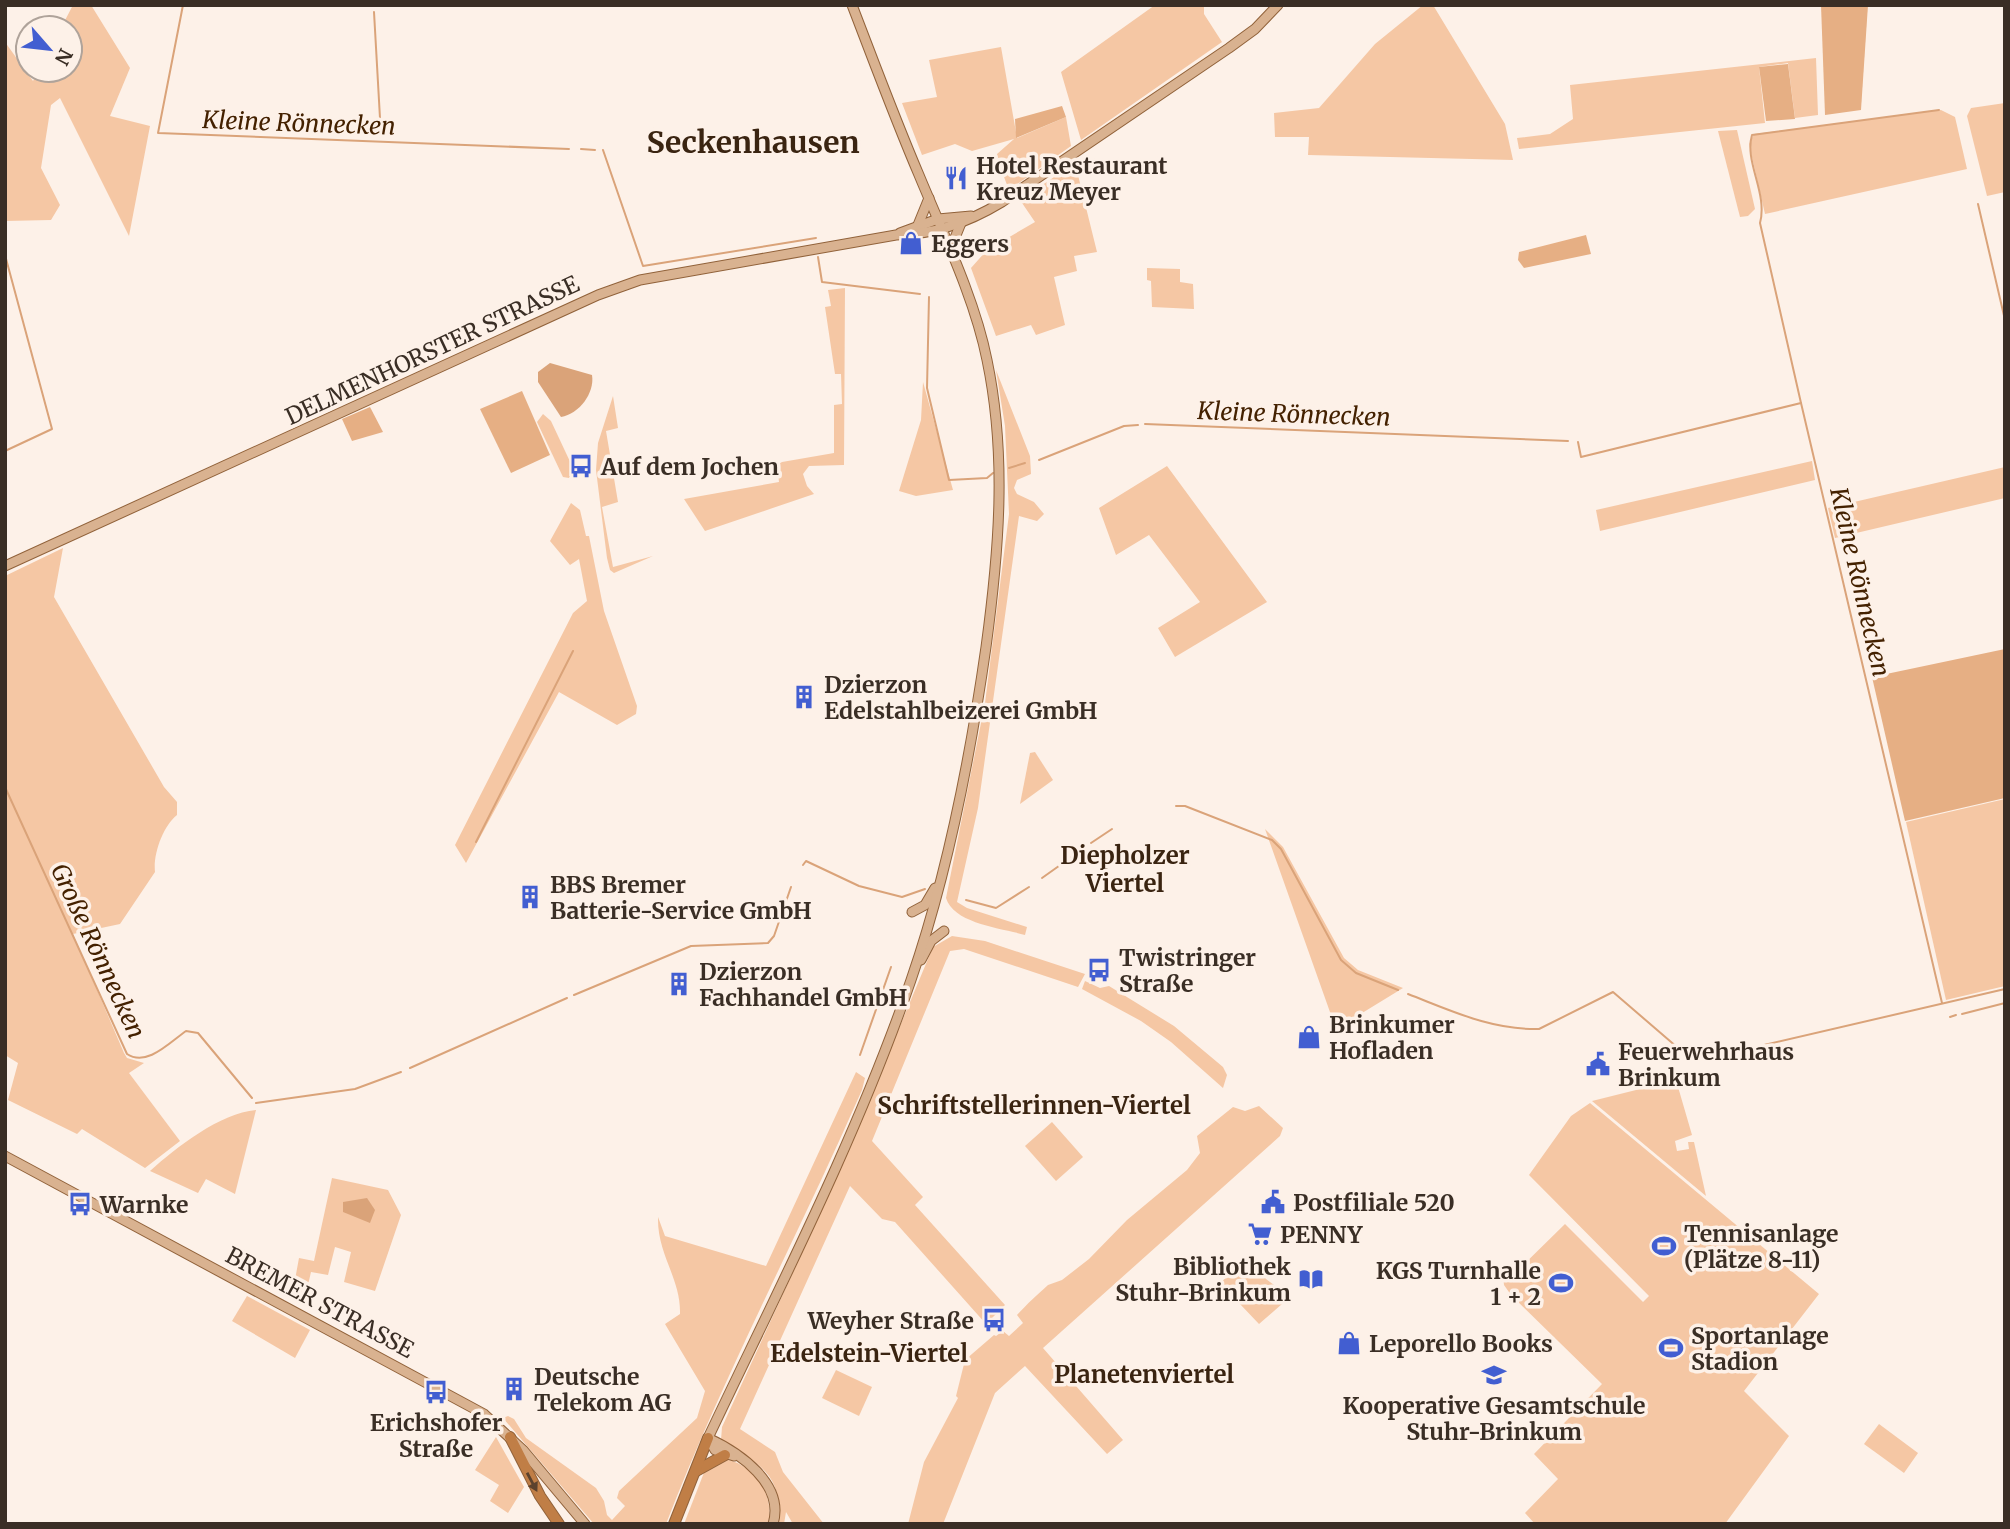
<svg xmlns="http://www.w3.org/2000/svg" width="2010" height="1529" font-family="Merriweather,serif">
<rect width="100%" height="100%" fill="#fdf1e8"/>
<g fill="#f5c7a4">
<polygon points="73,5 91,5 130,68 110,116 150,126 129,236 60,98 51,105 41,168 60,205 51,220 5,221 5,42 33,81 39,70 70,70 70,28 61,28"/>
<polygon points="1155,5 1204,5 1204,14 1222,42 1081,140 1061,72"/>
<polygon points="1423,5 1433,5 1505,124 1513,160 1308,155 1309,137 1275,137 1274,113 1319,108 1375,44"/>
<polygon points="1001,47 1017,138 1066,117 1071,146 1009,190 999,164 993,166 991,160 998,158 997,154 1014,139 972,151 955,144 922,155 902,103 937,97 929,60"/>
<polygon points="1816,58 1818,115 1795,118 1788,63 1759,67 1765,123 1519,149 1517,138 1550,134 1573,119 1570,85"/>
<polygon points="2005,103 2005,192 1987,196 1967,116 1971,108"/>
<polygon points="1941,110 1955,117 1967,169 1765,214 1749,144 1754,134"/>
<polygon points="1737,130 1755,209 1748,216 1740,217 1718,131"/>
<polygon points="1075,163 1097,252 1074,256 1077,271 1054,277 1065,325 1036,335 1031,325 996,336 971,268 987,250 1035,222 1020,200"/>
<polygon points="1147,268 1180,269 1180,282 1193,284 1194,309 1152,307 1151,281 1147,280"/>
<polygon points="845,288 844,465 809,466 803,474 807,486 814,494 705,531 684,499 779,482 777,465 782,462 834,453 834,405 842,404 841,374 835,374 825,307 831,306 828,290"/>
<path d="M996,370L1030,456L1031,474L1017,480L1014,488L1017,494L1034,502L1044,514L1037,521L1019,516L978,808L957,902L967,908L1027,927L1025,935C1002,928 954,924 946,898L985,703L1009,514L1005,426Z"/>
<polygon points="923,382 953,490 916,496 899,491 921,420"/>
<polygon points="613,396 618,428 606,431 618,502 602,507 613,567 653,556 614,573 610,570 607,558 596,470 598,443"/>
<polygon points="543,414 551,421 573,468 569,478 563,477 537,422"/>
<polygon points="1812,461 1815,480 1600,531 1596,510"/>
<polygon points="1167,466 1267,602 1175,657 1158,628 1200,602 1149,535 1116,555 1099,508"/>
<polygon points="2005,467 2005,498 1835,538 1828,508"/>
<polygon points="571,503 580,510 586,536 589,536 604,611 637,706 636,714 617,725 559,692 466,863 455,845 573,613 587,601 579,559 570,565 550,541"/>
<path d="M63,548L54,597L164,787L177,802V815C163,826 153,854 155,872L120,924L73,934L124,1053L127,1058L144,1063L129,1073L180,1141L145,1168L82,1129L77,1134L8,1100L18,1063L5,1055V576Z"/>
<polygon points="1035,752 1053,780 1020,804 1030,753"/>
<polygon points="2005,799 2005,986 1946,1000 1906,822"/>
<polygon points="1265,829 1283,847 1344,958 1358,970 1403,988 1336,1029"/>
<path d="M952,936L985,941L1085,974L1078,987L964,949L950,951L872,1141L923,1197L915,1205L1005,1305L986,1324L895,1222L882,1219L850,1186L740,1429L775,1452L783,1472L824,1524H793L786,1512L784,1524H778C784,1473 758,1464 721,1440L722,1427L839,1172L933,947Z"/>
<polygon points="1085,981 1100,988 1109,986 1174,1026 1223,1067 1227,1075 1223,1088 1171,1042 1141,1021 1082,989"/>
<path d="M856,1072L865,1078L862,1090C798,1236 723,1376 666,1524H594L503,1418L508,1416L514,1419L526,1438L596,1488L604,1501L607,1515L612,1520L625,1506L617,1498L619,1491L697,1418L705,1391L665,1324L680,1314C681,1278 657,1255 658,1217L665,1236L766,1266Z"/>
<polygon points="1676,1080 1692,1135 1675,1141 1677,1151 1689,1149 1688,1142 1694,1142 1706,1196 1592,1101"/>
<polygon points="1590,1103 1819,1294 1744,1391 1789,1436 1725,1524 1535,1524 1525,1513 1558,1479 1534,1454 1602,1384 1511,1295 1504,1285 1503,1275 1516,1272 1565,1224 1643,1302 1649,1296 1529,1175 1571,1116"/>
<path d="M1259,1106L1283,1128L1280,1136L1043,1348L1123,1440L1107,1454L1025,1366L995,1393L943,1524H908L924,1462L958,1398L956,1396L965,1360L994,1335L996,1336L1003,1331L1009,1336L1023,1323L1017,1315C1028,1303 1037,1295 1048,1285L1062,1280L1089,1259L1127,1220L1187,1170L1200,1153L1197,1136L1233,1107L1245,1111Z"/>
<path d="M256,1110L235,1194L206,1179L198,1193L150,1171C177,1147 220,1113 256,1110Z"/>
<polygon points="1052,1122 1083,1157 1056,1181 1025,1146"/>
<polygon points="332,1178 388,1190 401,1215 375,1291 344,1282 351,1252 335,1247 328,1275 311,1272 304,1302 292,1296 299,1258 314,1261"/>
<polygon points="1247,1259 1266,1279 1290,1297 1259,1324 1220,1283"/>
<polygon points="247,1296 310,1330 295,1358 232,1321"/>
<polygon points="836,1370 872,1387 859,1416 822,1398"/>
<polygon points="1879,1424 1918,1453 1904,1473 1864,1444"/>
<polygon points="496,1437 524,1487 508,1513 490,1501 499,1485 475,1470"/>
<path d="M725,1459C755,1465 775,1495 768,1524H684L705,1470Z"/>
</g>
<g fill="#e6af84">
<polygon points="1821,5 1868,5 1861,110 1825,115"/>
<polygon points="1788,64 1795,119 1766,121 1759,67"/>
<polygon points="1062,106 1066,117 1016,138 1015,119"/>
<polygon points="1586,235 1591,254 1524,268 1518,260 1519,252"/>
<polygon points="522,391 550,455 511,473 480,409"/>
<polygon points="370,407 383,432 352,441 342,419"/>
<polygon points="2005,649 2005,798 1905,821 1872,677"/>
</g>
<g fill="#daa379">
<path d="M550,363L592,375C595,393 579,414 561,417L538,382V372Z"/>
<polygon points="367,1198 375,1210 370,1223 343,1212 343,1202"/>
</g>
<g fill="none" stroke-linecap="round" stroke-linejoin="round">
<g stroke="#daa379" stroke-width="2">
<polyline points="183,5 158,133 569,149"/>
<polyline points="374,12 381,136"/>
<polyline points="581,149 595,150"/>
<polyline points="603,150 643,266 816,238"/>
<polyline points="1978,204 2005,320"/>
<polyline points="5,255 52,429 5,451"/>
<polyline points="818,257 822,282 920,294"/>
<polyline points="929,297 927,388 949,480 987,478 993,473"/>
<path d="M1801,403L1760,223C1768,193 1744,162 1752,135L1939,110"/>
<polyline points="1145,424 1568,441"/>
<polyline points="1578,442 1581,457 1801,403 1942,1003"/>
<polyline points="1039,460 1124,426 1138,425"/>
<polyline points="1009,468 1025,463"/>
<path d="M5,787L127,1054C147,1067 169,1043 186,1031L198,1033L252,1098"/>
<polyline points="1176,806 1185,806 1272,840 1281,849 1341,960 1356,973 1398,990"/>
<polyline points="476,842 573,651"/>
<polyline points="1091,843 1112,829"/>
<polyline points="803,865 806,861 859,886 902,897 925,889"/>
<polyline points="1042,878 1080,851"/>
<polyline points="966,900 996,908 1029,887"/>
<path d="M1408,994C1452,1011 1491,1030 1539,1029L1613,992L1692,1060L1716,1056"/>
<polyline points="574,995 691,946 768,943 774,936 791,887"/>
<polyline points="1962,1014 2005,1003"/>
<polyline points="1950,1017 1956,1015"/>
<polyline points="860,1055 891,967"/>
<polyline points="1721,1055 2005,989"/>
<polyline points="410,1068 567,998"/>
<polyline points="256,1103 355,1089 401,1072"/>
</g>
<g stroke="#91623a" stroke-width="11">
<g id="major">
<polyline points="918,225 929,198"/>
<polyline points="900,233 938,219 971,216"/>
<polyline points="950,250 961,223"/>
<path d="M5,566L598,295L640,280L896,235C934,235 969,222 1002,202L1229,48L1255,29L1278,5"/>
<polyline points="912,912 925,905 935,888"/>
<polyline points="921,960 931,941 944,931"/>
<polyline points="5,1156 484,1414 523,1450 585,1524"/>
<path d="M708,1438C740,1453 785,1484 773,1524"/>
<path d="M734,1456L715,1450L708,1438C779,1288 857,1137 911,980C948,873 970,759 986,647C999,551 1007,456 987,360C975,299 943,233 919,175C895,119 874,62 852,5"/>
</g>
</g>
<g stroke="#91623a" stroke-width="12">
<g id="highway">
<polyline points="510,1437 540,1496 559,1524"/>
<polyline points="696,1471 725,1455"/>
<polyline points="674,1524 708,1438"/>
</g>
</g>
<use href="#major" stroke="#d9b290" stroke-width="9"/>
<use href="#highway" stroke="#c07e46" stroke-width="10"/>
</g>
<defs><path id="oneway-solid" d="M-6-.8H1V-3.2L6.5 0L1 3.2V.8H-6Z" transform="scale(1.75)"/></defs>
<use fill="#5c422d" href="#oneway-solid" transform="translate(532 1482) rotate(62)"/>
<defs>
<g id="restaurant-bare" transform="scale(1.89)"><path d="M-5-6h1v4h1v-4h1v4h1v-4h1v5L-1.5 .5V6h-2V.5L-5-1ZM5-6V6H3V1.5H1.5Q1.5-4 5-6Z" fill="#425ed1" stroke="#fdf1e8" stroke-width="2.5" paint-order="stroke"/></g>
<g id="shop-bare" transform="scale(1.89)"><path d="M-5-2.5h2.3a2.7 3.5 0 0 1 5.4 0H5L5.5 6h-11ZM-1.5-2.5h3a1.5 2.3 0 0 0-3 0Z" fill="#425ed1" stroke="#fdf1e8" stroke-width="2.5" paint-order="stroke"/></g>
<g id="bus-bare" transform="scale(1.89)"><path d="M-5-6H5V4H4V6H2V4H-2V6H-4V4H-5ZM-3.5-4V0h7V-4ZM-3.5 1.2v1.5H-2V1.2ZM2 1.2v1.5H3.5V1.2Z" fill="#425ed1" stroke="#fdf1e8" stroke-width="2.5" paint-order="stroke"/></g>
<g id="building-bare" transform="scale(1.89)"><path d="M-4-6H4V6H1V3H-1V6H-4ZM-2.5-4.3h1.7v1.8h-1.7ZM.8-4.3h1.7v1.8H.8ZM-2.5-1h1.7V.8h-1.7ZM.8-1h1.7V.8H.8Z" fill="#425ed1" stroke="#fdf1e8" stroke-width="2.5" paint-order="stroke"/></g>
<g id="civic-bare" transform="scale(1.89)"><path d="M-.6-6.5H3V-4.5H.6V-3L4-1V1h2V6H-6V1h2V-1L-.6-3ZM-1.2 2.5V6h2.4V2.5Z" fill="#425ed1" stroke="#fdf1e8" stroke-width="2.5" paint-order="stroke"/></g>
<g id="supermarket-bare" transform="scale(1.89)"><path d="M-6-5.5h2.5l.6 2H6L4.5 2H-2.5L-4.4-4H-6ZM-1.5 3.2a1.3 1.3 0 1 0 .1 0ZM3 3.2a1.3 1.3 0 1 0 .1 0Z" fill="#425ed1" stroke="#fdf1e8" stroke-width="2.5" paint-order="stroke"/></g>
<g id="stadium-bare" transform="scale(1.89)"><path d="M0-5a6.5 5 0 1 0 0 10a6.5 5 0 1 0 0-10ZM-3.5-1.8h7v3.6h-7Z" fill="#425ed1" stroke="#fdf1e8" stroke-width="2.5" paint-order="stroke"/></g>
<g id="library-bare" transform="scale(1.89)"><path d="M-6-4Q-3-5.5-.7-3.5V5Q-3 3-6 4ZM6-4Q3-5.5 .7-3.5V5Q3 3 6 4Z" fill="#425ed1" stroke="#fdf1e8" stroke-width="2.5" paint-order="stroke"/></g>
<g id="school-bare" transform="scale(1.89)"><path d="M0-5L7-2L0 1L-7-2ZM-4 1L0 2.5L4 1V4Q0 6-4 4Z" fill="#425ed1" stroke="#fdf1e8" stroke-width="2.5" paint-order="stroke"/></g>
</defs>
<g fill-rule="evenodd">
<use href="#restaurant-bare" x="956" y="178"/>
<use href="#shop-bare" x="911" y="243"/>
<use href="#bus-bare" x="581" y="466"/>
<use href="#building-bare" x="804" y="697"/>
<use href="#building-bare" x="530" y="897"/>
<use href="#bus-bare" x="1099" y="970"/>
<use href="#building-bare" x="679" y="984"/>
<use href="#shop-bare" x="1309" y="1037"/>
<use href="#civic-bare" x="1598" y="1064"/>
<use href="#civic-bare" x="1273" y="1202"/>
<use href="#bus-bare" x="80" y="1204"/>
<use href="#supermarket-bare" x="1260" y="1234"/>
<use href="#stadium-bare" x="1664" y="1246"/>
<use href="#library-bare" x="1311" y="1279"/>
<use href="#stadium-bare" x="1561" y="1283"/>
<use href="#bus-bare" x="994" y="1320"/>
<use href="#shop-bare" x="1349" y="1343"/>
<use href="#stadium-bare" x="1671" y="1348"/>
<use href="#school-bare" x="1494" y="1375"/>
<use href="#building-bare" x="514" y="1389"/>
<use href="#bus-bare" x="436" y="1392"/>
</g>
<g text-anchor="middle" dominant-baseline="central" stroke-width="7" stroke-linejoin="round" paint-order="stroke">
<g font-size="23" font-weight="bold" fill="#3a2e25" stroke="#fdf1e8" text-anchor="start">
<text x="976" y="165">Hotel Restaurant<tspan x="976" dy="26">Kreuz Meyer</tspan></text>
<text x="931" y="243">Eggers</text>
<text x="601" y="466">Auf dem Jochen</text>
<text x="824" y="684">Dzierzon<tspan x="824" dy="26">Edelstahlbeizerei GmbH</tspan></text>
<text x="550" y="884">BBS Bremer<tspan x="550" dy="26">Batterie-Service GmbH</tspan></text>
<text x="1119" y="957">Twistringer<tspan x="1119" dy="26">Straße</tspan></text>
<text x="699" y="971">Dzierzon<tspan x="699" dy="26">Fachhandel GmbH</tspan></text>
<text x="1329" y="1024">Brinkumer<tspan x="1329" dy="26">Hofladen</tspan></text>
<text x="1618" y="1051">Feuerwehrhaus<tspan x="1618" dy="26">Brinkum</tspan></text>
<text x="1293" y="1202">Postfiliale 520</text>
<text x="100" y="1204">Warnke</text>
<text x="1684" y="1233">Tennisanlage<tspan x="1684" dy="26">(Plätze 8-11)</tspan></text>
<text x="1280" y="1234">PENNY</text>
<text x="1291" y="1266" text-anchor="end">Bibliothek<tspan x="1291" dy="26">Stuhr-Brinkum</tspan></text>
<text x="1541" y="1270" text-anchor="end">KGS Turnhalle<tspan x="1541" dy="26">1 + 2</tspan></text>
<text x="974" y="1320" text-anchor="end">Weyher Straße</text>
<text x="1691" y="1335">Sportanlage<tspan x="1691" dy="26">Stadion</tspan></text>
<text x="1369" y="1343">Leporello Books</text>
<text x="534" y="1376">Deutsche<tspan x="534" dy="26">Telekom AG</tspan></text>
<text x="1494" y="1405" text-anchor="middle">Kooperative Gesamtschule<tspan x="1494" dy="26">Stuhr-Brinkum</tspan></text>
<text x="436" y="1422" text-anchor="middle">Erichshofer<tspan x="436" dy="26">Straße</tspan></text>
</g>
<g font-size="23" fill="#3a2e25" stroke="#fdf1e8">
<text transform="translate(432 350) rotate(-25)">DELMENHORSTER STRASSE</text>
<text transform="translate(320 1302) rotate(28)">BREMER STRASSE</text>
</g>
<g font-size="24" font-style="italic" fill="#442100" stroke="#fdf1e8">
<text transform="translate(299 123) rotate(2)">Kleine Rönnecken</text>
<text transform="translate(1294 414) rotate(2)">Kleine Rönnecken</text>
<text transform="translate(1860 582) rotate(77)">Kleine Rönnecken</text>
<text transform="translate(98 951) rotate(65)">Große Rönnecken</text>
</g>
<g font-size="24" font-weight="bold" fill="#3a2411" stroke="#fdf1e8">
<text x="1125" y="855">Diepholzer<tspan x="1125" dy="28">Viertel</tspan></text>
<text x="1034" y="1105">Schriftstellerinnen-Viertel</text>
<text x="869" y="1353">Edelstein-Viertel</text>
<text x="1144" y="1374">Planetenviertel</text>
</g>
<g font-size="30" font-weight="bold" fill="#3a2411" stroke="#fdf1e8">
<text x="753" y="142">Seckenhausen</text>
</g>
</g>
<rect width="2010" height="1529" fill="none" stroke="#3a2e25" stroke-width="14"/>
<g transform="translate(49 49) rotate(118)"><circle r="33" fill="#fdf1e8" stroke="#afa39a" stroke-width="2"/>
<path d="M0-5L12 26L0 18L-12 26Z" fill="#425ed1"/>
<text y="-10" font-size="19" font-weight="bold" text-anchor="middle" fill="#3a2e25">N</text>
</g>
</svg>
